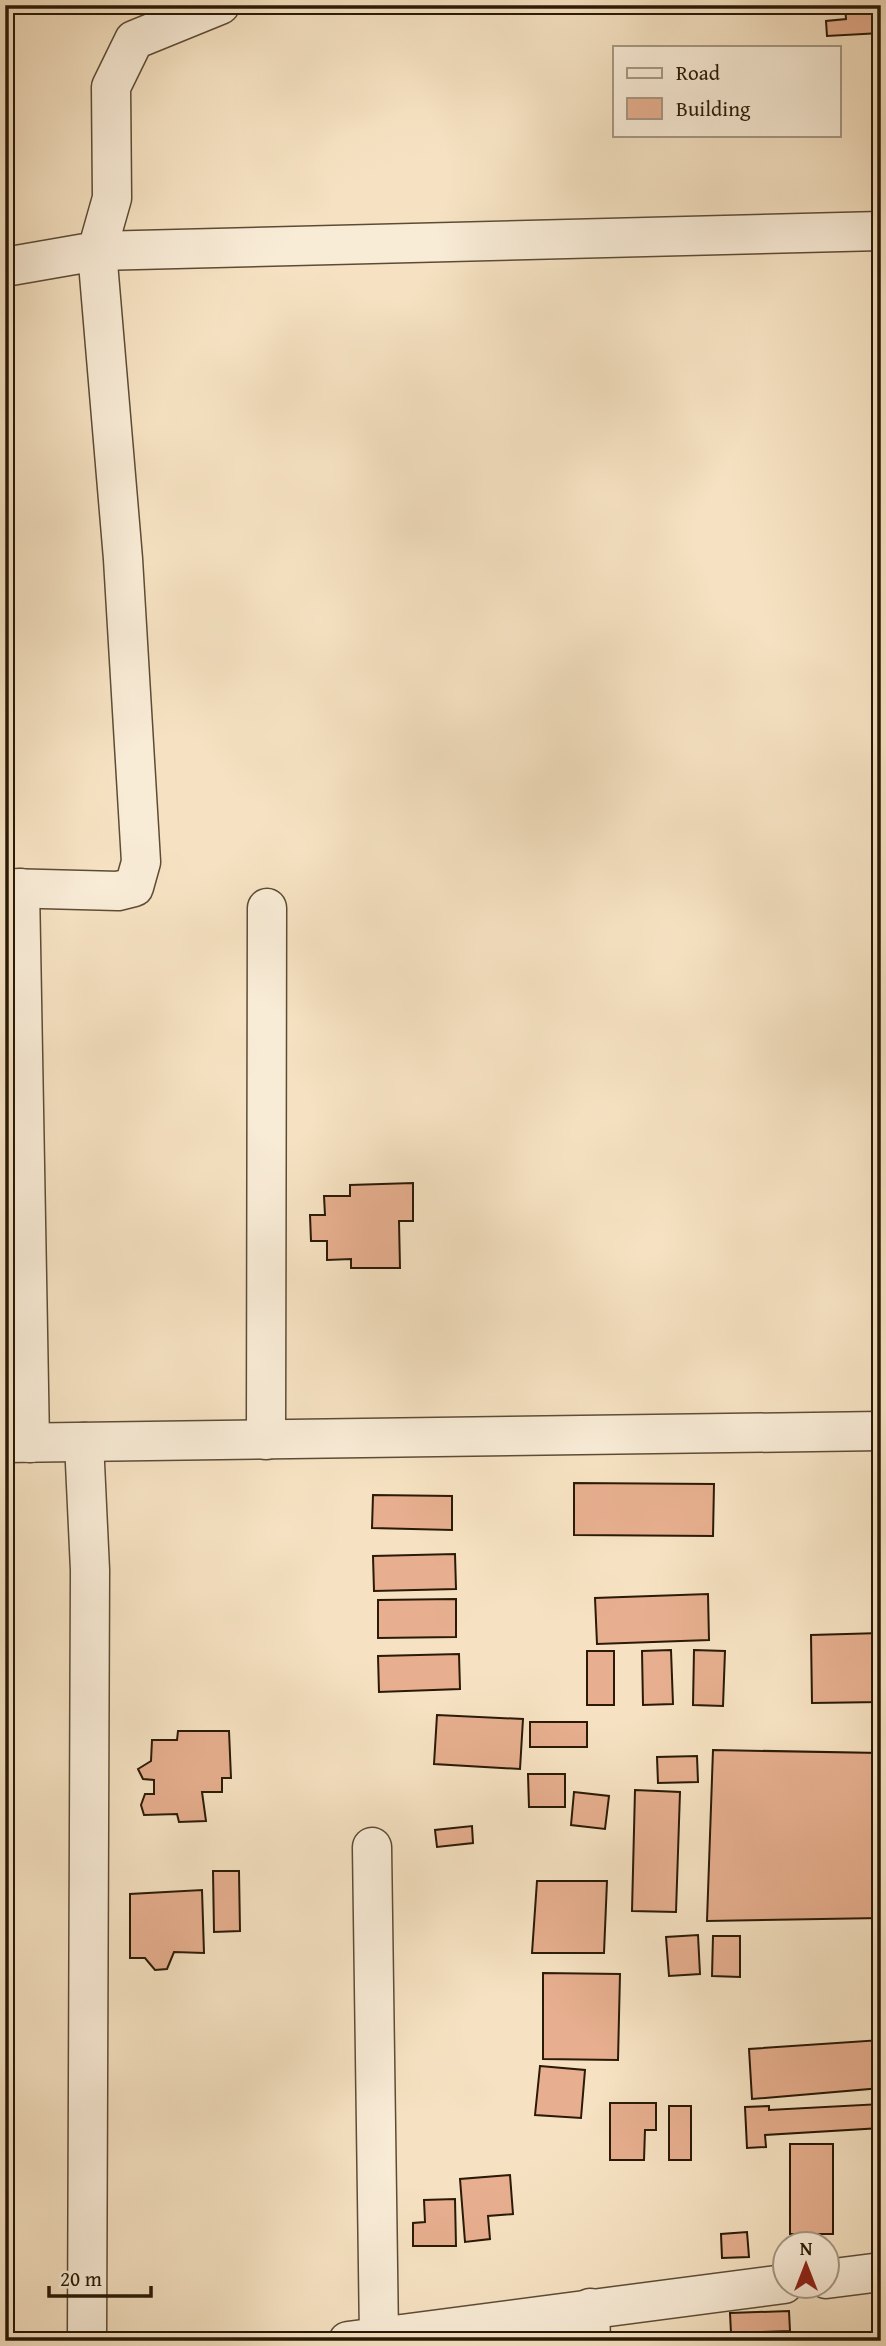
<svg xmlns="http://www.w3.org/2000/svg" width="886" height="2346" font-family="'Gentium Book Plus',serif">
<rect width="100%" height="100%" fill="#f6e2c2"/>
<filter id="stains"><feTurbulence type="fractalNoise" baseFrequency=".00286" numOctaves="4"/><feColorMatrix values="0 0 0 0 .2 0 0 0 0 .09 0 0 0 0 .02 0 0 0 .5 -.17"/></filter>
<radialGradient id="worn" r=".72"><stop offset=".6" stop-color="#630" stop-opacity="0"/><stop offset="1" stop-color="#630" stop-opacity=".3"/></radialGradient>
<g fill="#e7af8f" stroke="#2a1a06" stroke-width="2">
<polygon points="845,5 881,5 881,33 827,36 826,21 846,19"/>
<polygon points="413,1183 413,1221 399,1221 400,1268 351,1268 351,1259 327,1260 327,1241 311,1241 310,1215 325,1215 324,1196 350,1196 350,1185"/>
<polygon points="574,1483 714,1484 713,1536 574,1535"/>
<polygon points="373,1495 452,1496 452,1530 372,1528"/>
<polygon points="455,1554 456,1589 374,1591 373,1556"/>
<polygon points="708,1594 709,1640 597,1644 595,1598"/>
<polygon points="456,1599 456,1637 378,1638 378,1600"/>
<polygon points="881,1633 881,1702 812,1703 811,1635"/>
<polygon points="671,1650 673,1704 643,1705 642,1651"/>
<polygon points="694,1650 725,1651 723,1706 693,1705"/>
<rect x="587" y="1651" width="27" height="54"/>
<polygon points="459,1654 460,1689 379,1692 378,1656"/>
<polygon points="437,1715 523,1719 520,1769 434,1764"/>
<rect x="530" y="1722" width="57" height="25"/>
<polygon points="178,1731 229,1731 231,1778 222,1778 222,1792 202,1792 206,1821 179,1822 177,1814 144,1815 141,1805 145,1794 154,1794 154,1780 143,1779 138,1769 151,1761 152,1740 177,1740"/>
<polygon points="713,1750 881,1753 881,1918 707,1921"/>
<polygon points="697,1756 698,1782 658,1783 657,1757"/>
<polygon points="528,1774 565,1774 565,1807 529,1807"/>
<polygon points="635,1790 680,1792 676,1912 632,1911"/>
<polygon points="574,1792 609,1796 605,1829 571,1825"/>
<polygon points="472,1826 473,1843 437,1847 435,1830"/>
<polygon points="213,1871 239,1871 240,1931 214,1932"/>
<polygon points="537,1881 607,1881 604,1953 532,1953"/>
<polygon points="202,1890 204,1953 174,1952 167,1969 155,1970 145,1958 130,1958 130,1894"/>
<polygon points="698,1935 700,1974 669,1976 666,1937"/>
<polygon points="713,1936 740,1936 740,1977 712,1976"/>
<polygon points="543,1973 620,1974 618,2060 543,2059"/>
<polygon points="881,2040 881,2088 752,2099 749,2049"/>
<polygon points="540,2066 585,2070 581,2118 535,2115"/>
<polygon points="610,2103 656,2103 656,2130 645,2130 644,2160 610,2160"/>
<polygon points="881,2104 881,2128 765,2135 766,2147 747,2148 745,2107 769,2106 769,2110"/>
<rect x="669" y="2106" width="22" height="54"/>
<rect x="790" y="2144" width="43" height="90"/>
<polygon points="510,2175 513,2214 488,2216 490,2239 465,2242 460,2179"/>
<polygon points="455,2199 456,2246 413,2246 413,2223 425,2222 424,2200"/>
<polygon points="747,2232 749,2257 722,2258 721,2234"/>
<polygon points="789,2311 790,2331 731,2333 730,2313"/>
</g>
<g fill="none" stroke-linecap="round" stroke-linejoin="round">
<g stroke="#5d4c35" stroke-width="41">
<g id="minor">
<polyline points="5,267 97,251 112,198 111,87 134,40 220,5"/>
<polyline points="5,888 118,891 134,887 141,862 123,559 97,251 881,231"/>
<polyline points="20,888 30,1443"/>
<polyline points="266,1440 267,908"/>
<polyline points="84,1442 90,1570 87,2341"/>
<polyline points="5,1443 881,1431"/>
<polyline points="372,1847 379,2337"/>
<polyline points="826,2279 881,2272"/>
<polyline points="590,2308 591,2341"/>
<polyline points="348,2341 784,2284"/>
</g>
</g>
<use href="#minor" stroke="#f9ecd7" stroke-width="38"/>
</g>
<rect width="886" height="2346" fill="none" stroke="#f6e2c2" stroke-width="28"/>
<rect x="7" y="7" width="872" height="2332" fill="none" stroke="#2a1a06" stroke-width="3.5"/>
<rect x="14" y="14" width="858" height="2318" fill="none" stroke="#2a1a06" stroke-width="2"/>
<rect x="613" y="46" width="228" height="91" fill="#f9ecd7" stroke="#a69883" stroke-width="2"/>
<rect x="627" y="68" width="35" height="10" fill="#f9ecd7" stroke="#a69883" stroke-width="2"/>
<text x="676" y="80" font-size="21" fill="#2a1a06">Road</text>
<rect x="627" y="98" width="35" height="21" fill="#e7af8f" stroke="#a69883" stroke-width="2"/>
<text x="676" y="116" font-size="21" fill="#2a1a06">Building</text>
<g transform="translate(806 2265)"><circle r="33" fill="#f9ecd7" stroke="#a69883" stroke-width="2"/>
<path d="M0-5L12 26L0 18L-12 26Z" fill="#8f2418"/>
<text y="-10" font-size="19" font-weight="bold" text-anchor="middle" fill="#2a1a06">N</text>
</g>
<path d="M49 2286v10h102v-10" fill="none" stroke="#2a1a06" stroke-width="3.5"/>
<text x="60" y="2286" font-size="21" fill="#2a1a06" stroke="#f9ecd7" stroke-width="5" paint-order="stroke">20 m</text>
<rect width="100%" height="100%" filter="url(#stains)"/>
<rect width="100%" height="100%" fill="url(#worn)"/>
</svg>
